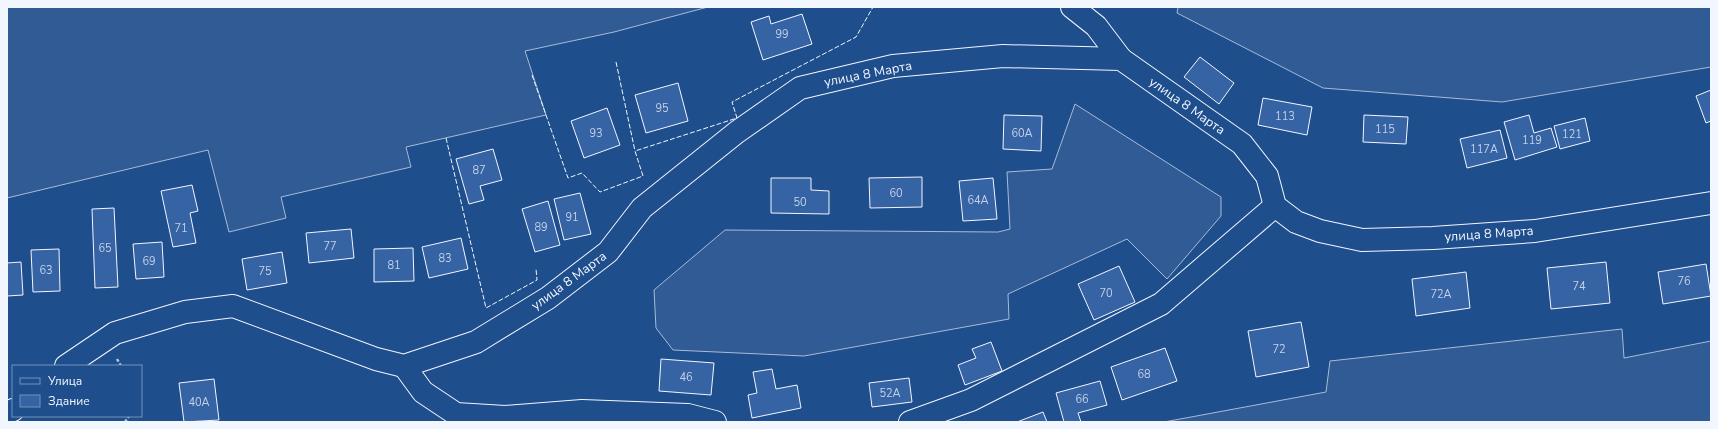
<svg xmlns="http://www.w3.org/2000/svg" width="1718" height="429" font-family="'Nunito Sans',sans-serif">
<rect width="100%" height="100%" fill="#1f4e8c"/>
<g fill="#305b95" stroke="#a8bbd7">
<polygon points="7,7 708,7 614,32 525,51 546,115 406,147 411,167 281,197 286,218 229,232 208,150 7,198"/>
<polygon points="1178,7 1711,7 1711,67 1502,102 1323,88 1177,13"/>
<polygon points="1075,104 1221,197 1221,216 1167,279 1127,239 1008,294 1009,319 804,356 673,350 656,328 654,290 725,230 998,232 1010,229 1007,172 1052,169"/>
<polygon points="1622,329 1624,358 1711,341 1711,422 1164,422 1326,392 1330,361"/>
</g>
<g fill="#3563a3" stroke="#f2f6ff">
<polygon points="802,14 812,44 763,60 751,22 769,16 771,24"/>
<polygon points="1200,57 1234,83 1219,104 1184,77"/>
<polygon points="678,83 688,121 646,133 635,95"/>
<polygon points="1711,90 1711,121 1706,123 1696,96"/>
<polygon points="1263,98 1312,107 1307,135 1258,125"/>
<polygon points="607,108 620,145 584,158 571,121"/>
<polygon points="1004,115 1042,116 1041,151 1003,149"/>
<polygon points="1364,115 1408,117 1406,144 1363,142"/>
<polygon points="1529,115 1534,133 1551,128 1557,147 1515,160 1504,122"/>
<polygon points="1585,118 1590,141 1560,149 1554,126"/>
<polygon points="1500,130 1507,158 1467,168 1460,139"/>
<polygon points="493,149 502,180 480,186 484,200 469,204 456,159"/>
<polygon points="922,177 922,207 870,208 869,178"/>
<polygon points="771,178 811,178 811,190 829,191 829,214 771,213"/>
<polygon points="993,178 997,219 963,221 959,181"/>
<polygon points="192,185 198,211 190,213 196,243 173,247 161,191"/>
<polygon points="580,193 591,234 564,240 554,199"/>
<polygon points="548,201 560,245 535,252 522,209"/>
<polygon points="114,208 118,287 95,288 92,209"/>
<polygon points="351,229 354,258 309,263 306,233"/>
<polygon points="461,238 468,269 429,278 422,247"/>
<polygon points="162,242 164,277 136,279 133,244"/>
<polygon points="413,248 414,281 374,282 374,249"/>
<polygon points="59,249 60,291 33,292 31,250"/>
<polygon points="282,252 287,283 247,290 242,259"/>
<polygon points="21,262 23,295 7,296 7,263"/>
<polygon points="1606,262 1610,303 1551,309 1547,268"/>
<polygon points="1706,264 1711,296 1663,304 1658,272"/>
<polygon points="1119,266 1135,302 1094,320 1078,284"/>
<polygon points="1466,272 1470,308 1416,316 1412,279"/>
<polygon points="1301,322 1309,367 1256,377 1248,331"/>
<polygon points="991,342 1002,371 965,385 958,365 976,358 972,349"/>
<polygon points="1165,348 1177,381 1122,400 1111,367"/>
<polygon points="661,359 714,363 711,395 659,391"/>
<polygon points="772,369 776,389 797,385 801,408 752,418 748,395 757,393 753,372"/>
<polygon points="909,378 912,402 872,407 869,383"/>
<polygon points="214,379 219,420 184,422 179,383"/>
<polygon points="1100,381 1107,405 1078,413 1081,422 1064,422 1056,393"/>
<polygon points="1043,412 1047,422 1017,422"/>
</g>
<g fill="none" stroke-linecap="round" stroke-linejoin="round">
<g stroke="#f2f6ff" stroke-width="24">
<g id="minor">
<polyline points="1072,7 1096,26 1121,59"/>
<polyline points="66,366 115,333 185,312 233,306 376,359 404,366 476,342 548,298 608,252 642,208 737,132 800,88 893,66 1003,56 1121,59 1242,144 1267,176 1275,206 1296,222 1320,231 1362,240 1433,238 1535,231 1711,203"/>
<polyline points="404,366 423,392 456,414 505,417 582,411 688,415 715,422"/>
<polyline points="7,413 13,410"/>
<polyline points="910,422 971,400 1161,304 1275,206"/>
</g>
</g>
<g stroke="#b3c4dc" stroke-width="2.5" stroke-dasharray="3 2" stroke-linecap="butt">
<polyline points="117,359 121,366"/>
<polyline points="125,422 129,416"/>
</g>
<use href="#minor" stroke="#1f4e8c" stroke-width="22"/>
<g stroke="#f2f6ff" stroke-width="1" stroke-dasharray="5 2" stroke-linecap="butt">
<polyline points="616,62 635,151"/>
<polyline points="532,75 568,178 582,173 600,192 643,176 635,151 737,118 732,102 856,37 873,7"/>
<polyline points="446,138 486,308 537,280 536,269"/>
</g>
</g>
<g text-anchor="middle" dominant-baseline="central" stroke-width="3" stroke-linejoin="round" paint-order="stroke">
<g font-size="11" fill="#c3d1e8">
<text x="782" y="34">99</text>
<text x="662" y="108">95</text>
<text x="1285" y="116">113</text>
<text x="1385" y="129">115</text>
<text x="596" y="133">93</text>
<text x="1022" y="133">60А</text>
<text x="1572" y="134">121</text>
<text x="1532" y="140">119</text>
<text x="1484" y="149">117А</text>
<text x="479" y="170">87</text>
<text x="896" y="193">60</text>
<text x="978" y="200">64А</text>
<text x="800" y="202">50</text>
<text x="572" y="217">91</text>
<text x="541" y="227">89</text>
<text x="181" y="228">71</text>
<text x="330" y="246">77</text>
<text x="105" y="248">65</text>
<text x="445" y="258">83</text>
<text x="149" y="261">69</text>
<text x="394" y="265">81</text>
<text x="46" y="270">63</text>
<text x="265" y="271">75</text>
<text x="1684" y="281">76</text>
<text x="1579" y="286">74</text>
<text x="1106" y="293">70</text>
<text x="1441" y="294">72А</text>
<text x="1279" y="349">72</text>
<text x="1144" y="374">68</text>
<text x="686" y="377">46</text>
<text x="890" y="393">52А</text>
<text x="1082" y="399">66</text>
<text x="199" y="402">40А</text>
</g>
<g font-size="13" fill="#f2f6ff" stroke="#1f4e8c">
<text transform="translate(868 74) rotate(-11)">улица 8 Марта</text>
<text transform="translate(1187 106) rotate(35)">улица 8 Марта</text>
<text transform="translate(1489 234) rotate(-4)">улица 8 Марта</text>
<text transform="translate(569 281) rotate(-36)">улица 8 Марта</text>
</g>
</g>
<rect width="1718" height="429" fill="none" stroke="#f2f6ff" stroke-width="16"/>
<rect x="12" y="365" width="130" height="52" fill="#1f4e8c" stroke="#7391ba"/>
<rect x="20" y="378" width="20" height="6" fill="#1f4e8c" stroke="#7391ba"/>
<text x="48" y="385" font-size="12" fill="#f2f6ff">Улица</text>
<rect x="20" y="395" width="20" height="12" fill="#3563a3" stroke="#7391ba"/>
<text x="48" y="405" font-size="12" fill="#f2f6ff">Здание</text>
</svg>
